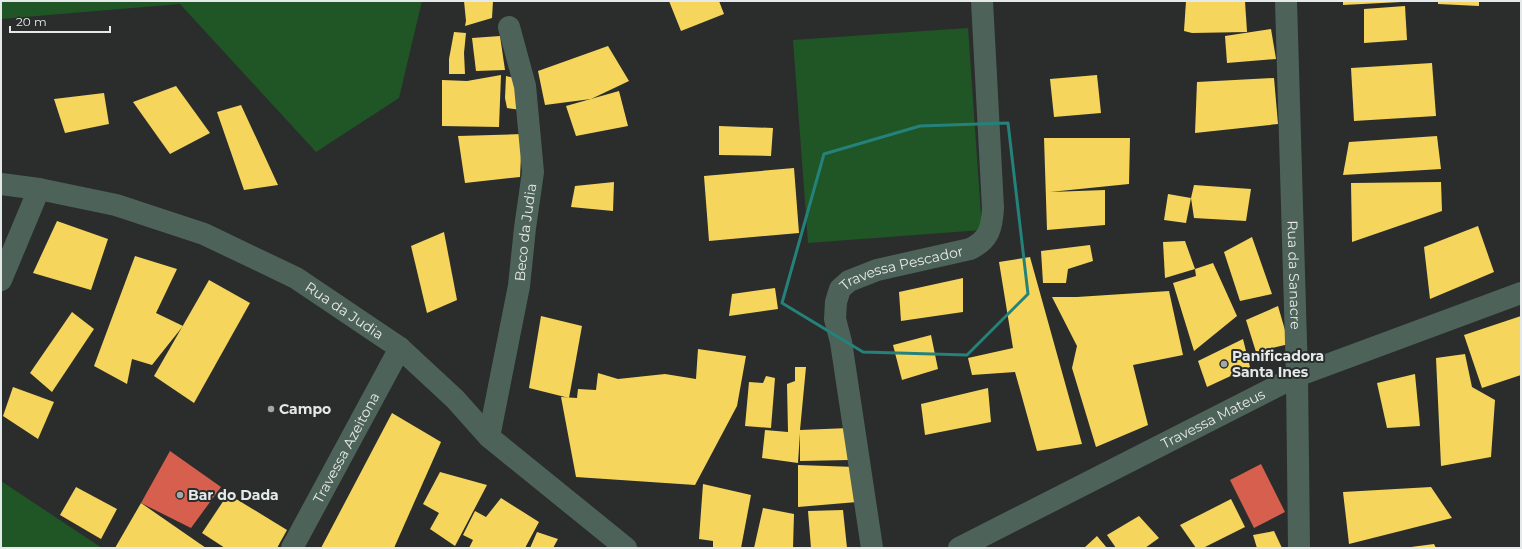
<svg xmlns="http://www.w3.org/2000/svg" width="1522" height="549" font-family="Montserrat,sans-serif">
<rect width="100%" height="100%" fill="#2a2d2c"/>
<g fill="#205526">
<polygon points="1,1 422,1 399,98 316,152 180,4 1,19"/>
<polygon points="968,28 982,230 808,243 793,40"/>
<polygon points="1,481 102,548 1,548"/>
</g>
<g fill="#f6d55c">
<polygon points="464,1 493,1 492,18 465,26 466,21"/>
<polygon points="669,1 719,1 724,14 681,31"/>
<polygon points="1186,1 1245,1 1247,32 1192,33 1184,31"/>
<polygon points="1343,1 1401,1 1401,2 1343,5"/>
<polygon points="1438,1 1479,1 1479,6 1438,4"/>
<polygon points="1405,6 1407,40 1364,43 1364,9"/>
<polygon points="1271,29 1276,59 1227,63 1225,36"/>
<polygon points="454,32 466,33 464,53 465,74 449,74 449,59"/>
<polygon points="500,36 505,70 476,71 472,38"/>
<polygon points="608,46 629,81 591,99 545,105 538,71"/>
<polygon points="1432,63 1436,116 1354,121 1351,68"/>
<polygon points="501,75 499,127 442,126 442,80 467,81"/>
<polygon points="1097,75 1101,113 1054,117 1050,79"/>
<polygon points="506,76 519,79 522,110 507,108 505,98"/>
<polygon points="1274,78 1278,124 1195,133 1197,82"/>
<polygon points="176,86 210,133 170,154 133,102"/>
<polygon points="619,91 628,126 576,136 566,106"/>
<polygon points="104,93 109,124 65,133 54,99"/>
<polygon points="241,105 278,185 244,190 217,112"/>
<polygon points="719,126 773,128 771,156 719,155"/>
<polygon points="522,134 520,177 465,183 458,136"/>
<polygon points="1437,136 1441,169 1343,175 1349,142"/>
<polygon points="1044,138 1130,138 1129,184 1050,192 1105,190 1105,225 1047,230"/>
<polygon points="794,168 799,233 709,241 704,176"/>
<polygon points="614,182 613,211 571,207 575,186"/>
<polygon points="1441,182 1442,211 1352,242 1351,183"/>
<polygon points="1194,185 1251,189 1246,221 1194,218 1191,198 1186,223 1164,220 1168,194 1191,198"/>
<polygon points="57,221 108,239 91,290 33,273"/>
<polygon points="1478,226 1494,272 1430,299 1424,247"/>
<polygon points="444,232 457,300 427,313 411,246"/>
<polygon points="1252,237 1272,294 1240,301 1224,252"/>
<polygon points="1185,241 1195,269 1165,278 1163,242"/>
<polygon points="1090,245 1093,261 1068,269 1066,283 1043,283 1041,251"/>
<polygon points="135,256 177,269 156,313 183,326 152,365 132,359 127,384 94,366"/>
<polygon points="1030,257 1082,444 1037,451 1015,372 972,375 968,358 1013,348 999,262"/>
<polygon points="1213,263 1237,316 1194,351 1173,283 1196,276 1195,269"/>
<polygon points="963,278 963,312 901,321 899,292"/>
<polygon points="209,280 250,303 194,403 154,376"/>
<polygon points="775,288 778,309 729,316 732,294"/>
<polygon points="1169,291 1183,355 1133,365 1148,425 1096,447 1072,368 1077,346 1052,297 1077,297"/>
<polygon points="1278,306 1289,344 1256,352 1246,320"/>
<polygon points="72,312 94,329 52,392 30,373"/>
<polygon points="541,316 582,326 569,398 529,388"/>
<polygon points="1521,316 1521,375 1482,388 1464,335"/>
<polygon points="931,335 938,369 902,380 893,345"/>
<polygon points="1243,339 1250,367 1207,387 1198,361"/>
<polygon points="698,349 746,356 737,406 695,485 576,477 561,397 577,398 578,389 596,390 598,373 618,379 665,374 696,379"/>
<polygon points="1465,354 1472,387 1495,400 1491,457 1441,466 1436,358"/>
<polygon points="795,367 806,367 800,430 849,428 849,460 800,461 800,433 798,463 762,458 765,430 788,432 787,384 795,381"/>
<polygon points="1415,374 1420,426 1387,428 1377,383"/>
<polygon points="766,376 775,378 771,428 745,426 749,382 763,383"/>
<polygon points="13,387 54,402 38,439 3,416"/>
<polygon points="988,388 991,422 925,435 921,404"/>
<polygon points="392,413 441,442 394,548 321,548"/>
<polygon points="798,465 855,467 857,502 798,507"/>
<polygon points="440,472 487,485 455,546 430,529 439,513 423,504"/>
<polygon points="703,484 751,495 741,548 713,548 713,541 699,539"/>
<polygon points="76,487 117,509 101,539 60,515"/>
<polygon points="1431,487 1452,518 1349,544 1343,492"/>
<polygon points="228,494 287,530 277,548 225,548 202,533"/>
<polygon points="501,498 539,522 525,548 469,548 473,540 463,535 475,511 486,517"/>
<polygon points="1231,499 1245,527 1203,548 1196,548 1180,525"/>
<polygon points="141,503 206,548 115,548"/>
<polygon points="763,508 794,514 793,548 754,548"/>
<polygon points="843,510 847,548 811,548 808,511"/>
<polygon points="1139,516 1159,538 1145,548 1116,548 1107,535"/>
<polygon points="1274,531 1282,548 1257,548 1253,535"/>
<polygon points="537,532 558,539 553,548 530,548"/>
<polygon points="1097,536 1107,548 1084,548"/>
<polygon points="1434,544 1436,548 1411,548 1411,547"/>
</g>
<g fill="#d6604d">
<polygon points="170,451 221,487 191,528 141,503"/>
<polygon points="1261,464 1285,512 1254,528 1230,480"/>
</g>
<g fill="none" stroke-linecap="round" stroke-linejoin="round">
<g stroke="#4d635a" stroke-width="22">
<path id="s1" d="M1286,1L1297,376L1299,548"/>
<path id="s2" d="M1,184L39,189L116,205L204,234L296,278L400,348L455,399L489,437L626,548"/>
<polyline points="1,280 39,189"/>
<path id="s3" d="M489,437L519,286L525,228L533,172L525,86L509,27"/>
<path id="s4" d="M292,548L400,348"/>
<path id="s5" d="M872,548L841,342L835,319L836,302L840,289L849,281L877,270L970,249C989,240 992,228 993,208L982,1"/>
<path id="s6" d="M959,548L1297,376L1521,293"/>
</g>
</g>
<path fill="none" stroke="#24827a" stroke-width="3" stroke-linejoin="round" d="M1008,123L1028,294L967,355L863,352L782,303L824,154L920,126Z"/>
<g fill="#a4a7a7" stroke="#292e2d" stroke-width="1.5">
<circle cx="1224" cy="364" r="4"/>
<circle cx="271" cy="409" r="4"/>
<circle cx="180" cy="495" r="4"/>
</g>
<g text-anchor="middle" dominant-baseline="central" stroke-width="4" stroke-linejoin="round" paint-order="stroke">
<g font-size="14" fill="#e6e9e9" stroke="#292e2d">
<text stroke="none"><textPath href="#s3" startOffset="208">Beco da Judia</textPath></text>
<text stroke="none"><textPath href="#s5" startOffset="329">Travessa Pescador</textPath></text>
<text stroke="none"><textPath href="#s1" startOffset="274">Rua da Sanacre</textPath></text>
<text stroke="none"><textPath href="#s2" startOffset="370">Rua da Judia</textPath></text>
<text stroke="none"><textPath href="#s6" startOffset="285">Travessa Mateus</textPath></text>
<text stroke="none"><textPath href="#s4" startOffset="114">Travessa Azeitona</textPath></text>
</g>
<g font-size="14" font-weight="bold" fill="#e6e9e9" stroke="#292e2d" text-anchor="start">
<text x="1232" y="356">Panificadora<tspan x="1232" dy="16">Santa Ines</tspan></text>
<text x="279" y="409">Campo</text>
<text x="188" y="495">Bar do Dada</text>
</g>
</g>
<rect width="1522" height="549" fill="none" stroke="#e6e9e9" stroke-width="4"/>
<path d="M10 26v6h100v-6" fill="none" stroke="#e6e9e9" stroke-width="2"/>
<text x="16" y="26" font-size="12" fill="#e6e9e9" stroke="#292e2d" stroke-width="3" paint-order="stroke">20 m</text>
</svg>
